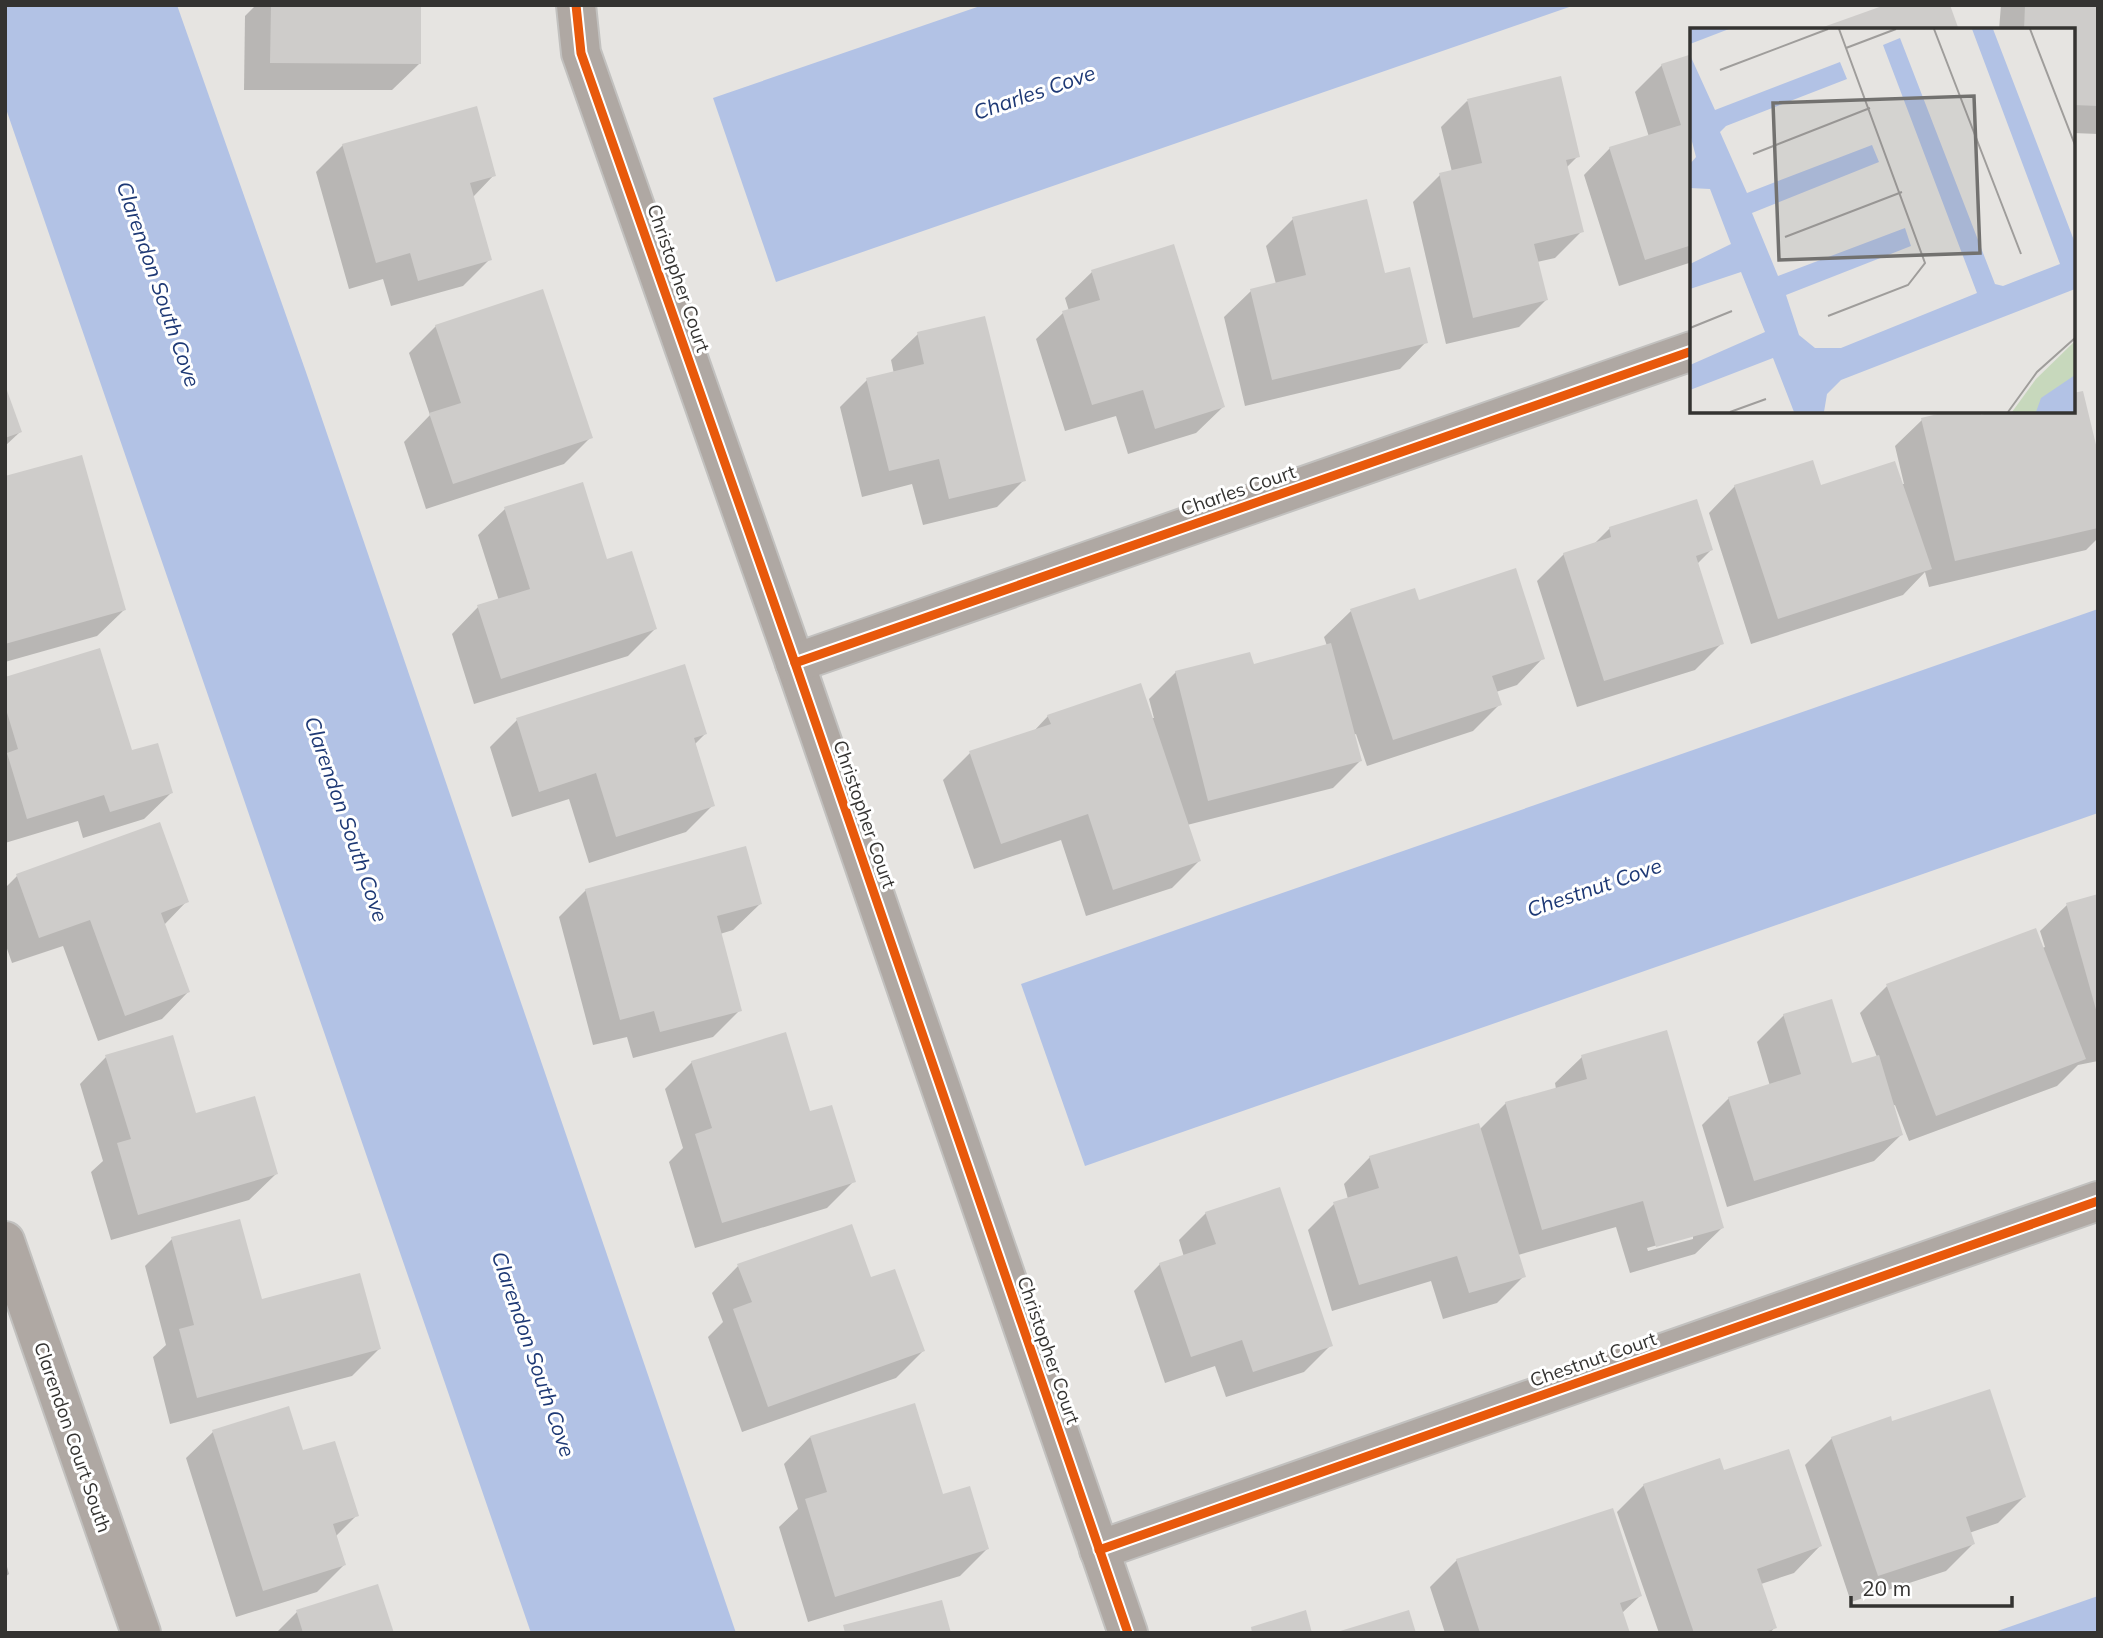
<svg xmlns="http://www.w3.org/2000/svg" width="2103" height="1638" font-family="Mulish,sans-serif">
<rect width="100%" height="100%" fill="#e6e4e1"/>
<g fill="#b2c2e5">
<polygon points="5,5 177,5 307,375 736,1633 531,1633 5,106"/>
<polygon points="983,5 1575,5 776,282 713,98"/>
<polygon points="2098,609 2098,813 1085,1166 1021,984"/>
<polygon points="2098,1596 2098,1633 1992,1633"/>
</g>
<g fill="#0003" fill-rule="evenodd">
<polygon points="256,5 419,5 419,64 392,90 244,90 245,16"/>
<polygon points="2001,5 2098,5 2098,134 2073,133 2073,30 1999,30"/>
<polygon points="1692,56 1692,262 1619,286 1584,175 1610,148 1649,137 1635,92 1662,65"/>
<polygon points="1467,101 1578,156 1566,168 1582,231 1555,258 1537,262 1546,300 1519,327 1446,344 1413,202 1440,175 1452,172 1441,127"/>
<polygon points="343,145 494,175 473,197 490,259 463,286 391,306 383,279 349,289 316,172"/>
<polygon points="1293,219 1383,275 1426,342 1400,369 1245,406 1224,317 1251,291 1276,284 1266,246"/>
<polygon points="1092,272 1223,407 1196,433 1128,454 1116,416 1065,431 1036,339 1063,313 1069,311 1065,298"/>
<polygon points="436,326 591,437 564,464 426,509 404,442 430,415 409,353"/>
<polygon points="918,334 1024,480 997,507 923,525 912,484 862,497 840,407 867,380 894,374 891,360"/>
<polygon points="5,390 20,432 5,446"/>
<polygon points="1979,417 2098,461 2098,538 2086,550 1929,587 1925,572 1903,595 1751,644 1709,513 1735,486 1901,484 1904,484 1895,446 1922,420"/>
<polygon points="5,478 124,610 97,636 5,662"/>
<polygon points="505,509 606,561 655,629 628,656 474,704 452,634 478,607 499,601 478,535"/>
<polygon points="1610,528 1711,550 1697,564 1722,643 1695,670 1577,707 1537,581 1564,554 1593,545"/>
<polygon points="1351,611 1543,658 1517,685 1496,692 1500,704 1473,731 1367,766 1356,734 1353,735 1360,761 1333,788 1187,825 1199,861 1172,888 1086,916 1061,840 974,869 943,780 970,753 1033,732 1048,716 1154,718 1149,699 1176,672 1253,666 1327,646 1324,637"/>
<polygon points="5,679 131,752 171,793 144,819 83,838 78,821 5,843"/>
<polygon points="517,720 705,734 694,745 713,805 686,832 589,863 569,799 512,817 490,747"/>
<polygon points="17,876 187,901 164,925 188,992 162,1019 98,1041 63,946 12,963 5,943 5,888"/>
<polygon points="586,890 760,904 733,930 720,934 740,1010 713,1037 633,1058 627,1037 593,1045 559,917"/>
<polygon points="2098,896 2098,1061 2078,1065 2057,1086 1909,1141 1895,1105 1892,1106 1901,1135 1874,1161 1727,1207 1702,1125 1729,1098 1770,1086 1757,1042 1784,1015 1851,1065 1877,1057 1860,1013 1887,986 2035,930 2042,948 2045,947 2040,931 2067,905"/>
<polygon points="106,1057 195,1115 276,1174 249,1200 111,1240 91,1172 103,1161 80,1084"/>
<path d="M1582,1057L1722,1228L1695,1254L1630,1273L1616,1227L1518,1255L1524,1276L1497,1303L1443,1319L1431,1281L1332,1311L1308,1230L1334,1204L1348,1199L1344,1184L1370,1157L1479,1130L1506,1103L1556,1089L1555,1083ZM1693,1235V1239L1648,1251L1647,1248Z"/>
<polygon points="692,1062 809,1113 854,1181 827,1208 695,1248 669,1162 683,1148 665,1089"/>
<polygon points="1206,1213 1331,1345 1304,1372 1226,1397 1215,1366 1165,1383 1134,1291 1160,1264 1184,1257 1179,1240"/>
<polygon points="172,1239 261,1301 379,1349 352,1376 170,1424 153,1357 166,1345 145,1266"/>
<polygon points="738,1266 870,1279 923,1351 896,1378 742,1432 708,1337 723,1322 712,1293"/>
<polygon points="1891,1423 2024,1497 1998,1523 1969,1533 1973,1544 1946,1571 1851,1602 1805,1465 1832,1438"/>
<polygon points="213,1432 302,1452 357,1515 335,1537 344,1565 317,1592 236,1617 186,1458"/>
<polygon points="810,1437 987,1549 960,1576 808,1622 779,1527 798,1509 784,1464"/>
<polygon points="1723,1473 1820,1546 1794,1573 1761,1584 1775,1627 1770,1633 1659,1633 1617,1512 1644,1485"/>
<polygon points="5,1560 9,1574 5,1577"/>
<polygon points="1457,1560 1640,1596 1622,1613 1629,1633 1445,1633 1430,1587"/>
<polygon points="297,1612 392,1633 276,1633"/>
</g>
<g fill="#ceccca">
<polygon points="271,5 421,5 421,64 270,63"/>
<polygon points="1885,5 1950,5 1959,30 1815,30"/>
<polygon points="2025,5 2098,5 2098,106 2073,105 2073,30 2024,30"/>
<polygon points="1692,54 1692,245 1645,260 1609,147 1681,125 1661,64"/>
<polygon points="1561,76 1580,157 1566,160 1584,232 1534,244 1548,300 1473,318 1439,173 1482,163 1467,99"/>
<polygon points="477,106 496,176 470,183 492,260 418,281 410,253 376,263 342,144"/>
<polygon points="1367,199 1385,273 1410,267 1428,343 1272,380 1250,289 1306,275 1292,217"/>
<polygon points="1174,244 1225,407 1155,429 1143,390 1092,405 1062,311 1100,300 1091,270"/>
<polygon points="543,289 593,438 453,484 429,413 461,403 435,325"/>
<polygon points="985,316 1026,481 949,499 939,459 889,471 866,378 924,364 917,332"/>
<polygon points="5,385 22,432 5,438"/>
<polygon points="2083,391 2098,453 2098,528 1955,561 1921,418 1950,411 1980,411 1981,415 1995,411 2073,411 2073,393"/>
<polygon points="82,455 126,610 5,644 5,476"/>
<polygon points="1813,460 1821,485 1895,461 1932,569 1778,619 1734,485"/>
<polygon points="583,482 607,559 632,551 657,629 501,679 477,605 530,589 504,507"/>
<polygon points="1697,499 1713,550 1696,556 1724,644 1604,681 1563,553 1611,537 1609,527"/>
<polygon points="1516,568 1545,659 1492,676 1502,705 1393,740 1350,609 1415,588 1419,600"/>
<polygon points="1331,643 1362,761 1208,801 1175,671 1250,652 1254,664"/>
<polygon points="100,648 132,750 158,743 173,793 110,812 104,795 27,819 7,753 18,749 5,706 5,677"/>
<polygon points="685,664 707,734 694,738 715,806 616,837 596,773 539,792 516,718"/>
<polygon points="1141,683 1201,861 1113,890 1088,814 1001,844 969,751 1051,724 1047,715"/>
<polygon points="160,822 189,902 161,913 190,992 125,1016 90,920 39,938 16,874"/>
<polygon points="746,846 762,904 717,916 742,1011 660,1032 654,1011 620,1020 585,889"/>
<polygon points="2098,894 2098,1013 2097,1013 2066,903"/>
<polygon points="2036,928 2086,1059 1936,1116 1886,984"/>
<polygon points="1832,999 1852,1063 1879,1055 1903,1135 1754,1181 1728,1097 1801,1074 1783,1014"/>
<polygon points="1667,1030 1724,1228 1656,1247 1643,1201 1542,1230 1505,1102 1587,1079 1581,1055"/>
<polygon points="786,1032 810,1111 832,1105 856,1182 722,1223 695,1134 712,1128 691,1061"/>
<polygon points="173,1035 196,1113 255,1096 278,1174 138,1215 117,1143 131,1139 105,1055"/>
<polygon points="1479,1123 1526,1277 1469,1293 1457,1256 1359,1285 1333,1202 1379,1188 1369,1156"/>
<polygon points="1280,1187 1333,1346 1253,1372 1242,1340 1191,1357 1159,1263 1216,1244 1205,1212"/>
<polygon points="240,1219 262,1299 360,1273 381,1349 197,1398 179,1329 194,1325 171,1237"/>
<polygon points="852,1224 871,1277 895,1269 925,1351 768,1407 733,1309 752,1302 737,1264"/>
<polygon points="1990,1389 2026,1497 1966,1517 1975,1544 1878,1576 1831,1437 1891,1416 1892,1421"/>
<polygon points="915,1403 943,1494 970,1486 989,1549 835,1597 805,1499 827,1492 810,1436"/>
<polygon points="289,1406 303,1450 335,1441 359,1516 333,1524 346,1565 263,1591 212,1430"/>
<polygon points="1789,1449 1822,1546 1757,1569 1777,1628 1762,1633 1694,1633 1643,1484 1720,1458 1724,1470"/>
<polygon points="1613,1508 1642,1596 1620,1603 1630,1633 1480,1633 1456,1559"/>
<polygon points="378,1584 394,1633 303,1633 296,1610"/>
<polygon points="942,1600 951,1633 845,1633 843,1625"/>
<polygon points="1306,1610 1312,1633 1252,1633 1251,1627"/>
<polygon points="1409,1610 1416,1633 1337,1633 1337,1632"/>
</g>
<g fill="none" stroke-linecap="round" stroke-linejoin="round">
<g stroke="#c2c1bf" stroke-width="42">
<g id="minor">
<polyline points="576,5 581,53 795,663 1128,1633"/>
<polyline points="795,663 1692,351"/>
<polyline points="5,1241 141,1633"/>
<polyline points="1099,1550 2098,1201"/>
</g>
</g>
<use href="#minor" stroke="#afa8a3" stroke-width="38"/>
<g stroke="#fff" stroke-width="13">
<g id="cycleway">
<polyline points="576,5 581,53 795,663 1128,1633"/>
<polyline points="795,663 1692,351"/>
<polyline points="1099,1550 2098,1201"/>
</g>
</g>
<use href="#cycleway" stroke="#e8590c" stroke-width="9"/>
</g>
<g text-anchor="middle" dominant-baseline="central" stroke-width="6" stroke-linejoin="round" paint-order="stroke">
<g font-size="19" fill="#343331" stroke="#fff">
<text transform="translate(679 278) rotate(71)">Christopher Court</text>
<text transform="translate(1238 490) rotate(-19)">Charles Court</text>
<text transform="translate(865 814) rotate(71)">Christopher Court</text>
<text transform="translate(1049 1350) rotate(71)">Christopher Court</text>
<text transform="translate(1593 1359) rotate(-19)">Chestnut Court</text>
<text transform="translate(73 1437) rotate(71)">Clarendon Court South</text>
</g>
<g font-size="21" font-style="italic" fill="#1e3975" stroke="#fff">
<text transform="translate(1034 92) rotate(-19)">Charles Cove</text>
<text transform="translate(159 284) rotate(71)">Clarendon South Cove</text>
<text transform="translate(347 819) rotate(71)">Clarendon South Cove</text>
<text transform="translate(1594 887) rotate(-19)">Chestnut Cove</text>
<text transform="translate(534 1354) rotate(71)">Clarendon South Cove</text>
</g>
</g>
<g transform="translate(1690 28)">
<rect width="385" height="385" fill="#e6e4e1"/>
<path d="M385,313V384H322L346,351Z" fill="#c7d8bc"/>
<path d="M0,1H39L0,16ZM282,1H303L385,215V261L151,352L137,366L134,384H104L83,330L0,362V337L75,304L51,244L0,261V236L41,216L20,161L0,160V136L6,129L0,106V27L25,82L150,34L157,51L36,98L30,104L57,165L182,117L189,134L62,185L88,248L215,200L221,218L96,267L109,307L125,320H151L287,265L193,17L210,10L305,256L313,258L370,236ZM385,347V384H346L351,370Z" fill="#b2c2e5"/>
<path fill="none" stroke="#9f9d9b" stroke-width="2" d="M244,1L331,226M340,1L385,117M156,20L206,1M30,42L138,1M63,126L180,80M95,209L212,164M138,288L218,257L235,235L149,1M0,300L42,283M40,384L76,371M318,384L347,344L385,310"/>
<path fill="#72716f" fill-opacity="0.15" stroke="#72716f" stroke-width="3.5" d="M284,68L290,225L89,232L83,75Z"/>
<rect width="385" height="385" fill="none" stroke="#343331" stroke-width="3.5"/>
</g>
<rect width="2103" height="1638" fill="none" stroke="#343331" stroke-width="14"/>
<path d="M1851 1596v10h161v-10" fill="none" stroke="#343331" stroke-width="3.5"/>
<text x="1862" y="1596" font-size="21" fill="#343331" stroke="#ffffff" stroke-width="5" paint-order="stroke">20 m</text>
</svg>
